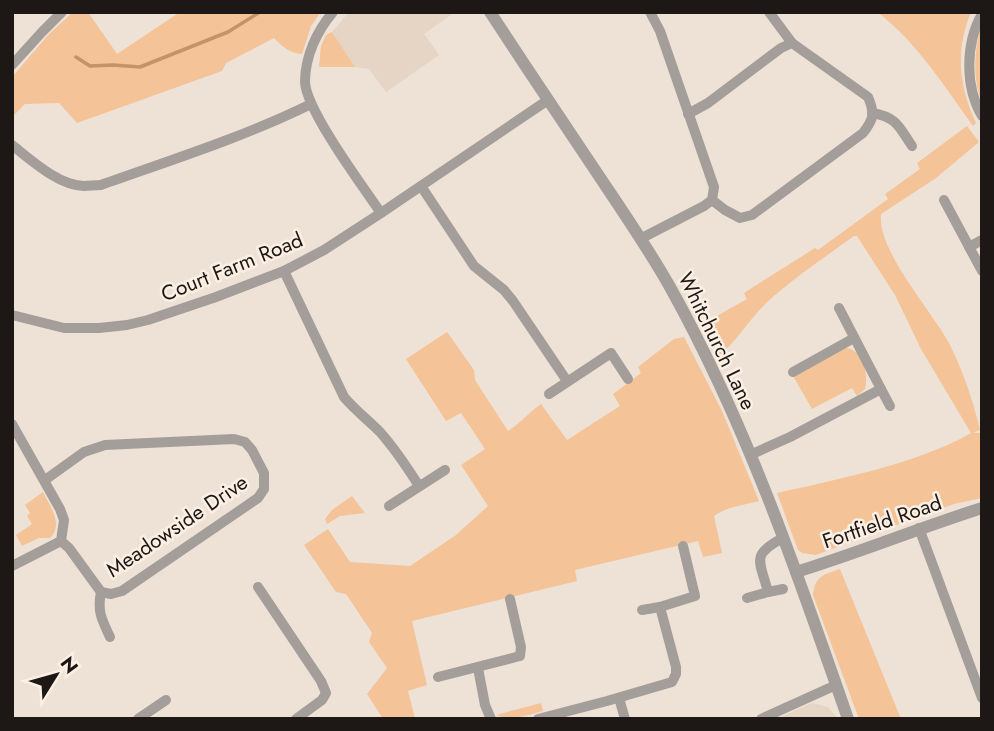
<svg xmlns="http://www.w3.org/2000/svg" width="994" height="731" font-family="Jost,sans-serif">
<rect width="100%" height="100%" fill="#eee2d7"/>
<g fill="#e6d4c4">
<polygon points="349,12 455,12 424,34 439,55 386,92 369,69 355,67 332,32"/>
<polygon points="812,703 828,707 838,719 777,719"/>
</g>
<g fill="#f4c397">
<path d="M73,12H88L117,54L180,12H321L311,26L302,54C289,53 283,47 274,38L226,63L222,71L77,123L59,103L25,104L12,117V77L49,34Z"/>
<path d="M877,12H971C955,51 959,86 976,123L973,126C944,86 917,42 877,12Z"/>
<path d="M982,22V104C972,77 974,50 982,22Z"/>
<polygon points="332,32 355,67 319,67 321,46 326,35"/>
<path d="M967,126L979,142L936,178L881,214C877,250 931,310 949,343C963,371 973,400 980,430L973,433H982V498L954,504L816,555L802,553L798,550L777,493C839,479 917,464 971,433L921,349L895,295L857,236H854C827,256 799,274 774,296C752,314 739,339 718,357L701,325L747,299L744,293L815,248L818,250L888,199L885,194L920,169L917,163Z"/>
<path d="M447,332L474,370L475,380L508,431C521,423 529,412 541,404L567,440L620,406L613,394L641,373L638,367L674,339L684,337L722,411L759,501C742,506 728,506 714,516L722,553L703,557L698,541L575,570L577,581L412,621L427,685L408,691L415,719H383L367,694L387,668L369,642L372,633L346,594L336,592L304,545L328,529L350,562L410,566L456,535L488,506L461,465L485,449L461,413L446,421L406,359Z"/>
<path d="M843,348C863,347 869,373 865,389L857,396L852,388L812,409L793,376Z"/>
<path d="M43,492C50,506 64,525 50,538H39L22,546L16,535L32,524L27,516L30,513L25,505Z"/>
<polygon points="352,496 365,513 340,516 327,524 325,519 332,510"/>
<path d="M840,569L901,719H859L813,595C815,576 823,575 840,569Z"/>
<path d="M541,703L543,711C527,715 512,722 496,715Z"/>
</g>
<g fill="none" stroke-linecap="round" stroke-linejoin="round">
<polyline stroke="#c39468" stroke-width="3.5" points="76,57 90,66 113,65 140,67 228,32 260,12"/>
<g stroke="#a49e9a" stroke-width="10">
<path d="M333,12C317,31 305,56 305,82C306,110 363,187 381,213"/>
<polyline points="769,12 792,43"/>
<path d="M982,14C965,44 965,87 982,116"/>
<polyline points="12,65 42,32 62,12"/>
<path d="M872,113C897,117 899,127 912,146"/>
<path d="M688,114L708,103L781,48L792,43L868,97C875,113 874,119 863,133L752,215L740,218L725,210L712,200"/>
<path d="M12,145C31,160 58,185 84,186C89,186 95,185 101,185C171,160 244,137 311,104"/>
<polyline points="421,186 474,266 504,290 513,301 567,381"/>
<polyline points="944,200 982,271"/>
<polyline points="640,239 704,206 712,200 714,187 660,31 650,12"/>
<polyline points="969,247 982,240"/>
<path d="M284,271L344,397C355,410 368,420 380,432C395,449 407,467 419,486"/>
<polyline points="12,315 64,328 99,328 127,325 148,320 216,297 284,271 324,250 381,213 548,100"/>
<polyline points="793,372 854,338"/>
<polyline points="881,389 890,406"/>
<polyline points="549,394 611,353 628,379"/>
<polyline points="12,424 60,509 64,520 61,541 12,566"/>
<polyline points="750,455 790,437 881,389 839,308"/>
<polyline points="45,480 84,452 105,445 234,439 245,442 252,450 264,473 264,489 258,498 122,591 111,594 101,592 69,548 61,541"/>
<polyline points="389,506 445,470"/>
<polyline points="919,528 982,698"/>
<polyline points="258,587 321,681 326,693 322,700 296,719"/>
<path d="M101,592C97,612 102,620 110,637"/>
<polyline points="768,592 783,589"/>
<path d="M747,598L768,592C760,561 750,555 783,538"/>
<polyline points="642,610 660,607"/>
<polyline points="478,668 485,705 491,719"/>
<polyline points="438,677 520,656 521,647 510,599"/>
<polyline points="619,698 625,719"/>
<polyline points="138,719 166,700"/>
<polyline points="538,719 607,701 672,682 676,674 676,667 660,607 695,596 683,546"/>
<polyline points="761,719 836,685"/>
</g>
<g stroke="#a49e9a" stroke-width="12">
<path d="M490,12C524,64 558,115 593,167C619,206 647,246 670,287C746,423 797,572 848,719"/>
<path d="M796,572C858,553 919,528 982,508"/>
</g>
</g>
<g text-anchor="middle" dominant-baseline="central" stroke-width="5" stroke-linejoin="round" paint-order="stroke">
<g font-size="21" fill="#1d1815" stroke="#fcefe4">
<text transform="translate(232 267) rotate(-22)">Court Farm Road</text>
<text transform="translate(717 341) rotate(64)">Whitchurch Lane</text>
<text transform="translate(882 522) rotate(-19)">Fortfield Road</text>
<text transform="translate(177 526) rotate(-34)">Meadowside Drive</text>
</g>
</g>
<rect width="994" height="731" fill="none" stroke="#1d1815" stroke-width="28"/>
<g transform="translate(56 675) rotate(53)" stroke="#fcefe4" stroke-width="5" paint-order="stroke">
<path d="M0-5L12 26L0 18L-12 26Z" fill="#1d1815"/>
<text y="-10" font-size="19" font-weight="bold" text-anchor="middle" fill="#1d1815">N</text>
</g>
</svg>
